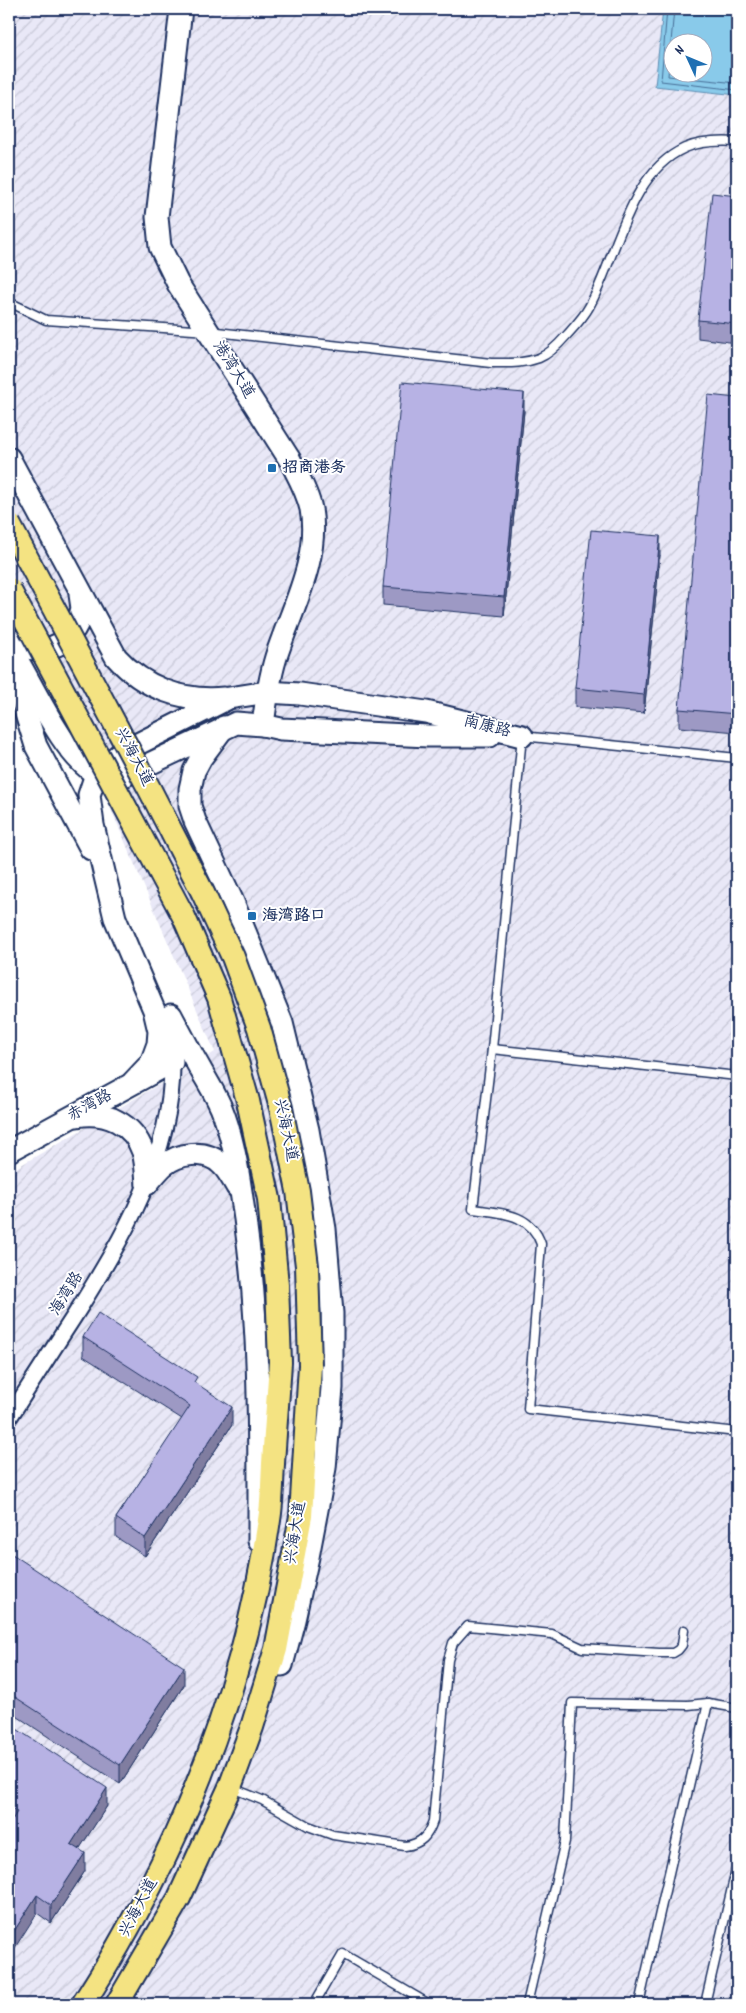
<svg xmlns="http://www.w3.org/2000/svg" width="746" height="2013" font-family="Dekko,'LXGW WenKai TC',sans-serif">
<defs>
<pattern id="industrial-furrows" width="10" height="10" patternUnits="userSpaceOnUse" patternTransform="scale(1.25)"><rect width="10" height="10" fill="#e9e8f7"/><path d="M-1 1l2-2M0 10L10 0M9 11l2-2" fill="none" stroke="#c7c7d6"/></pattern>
</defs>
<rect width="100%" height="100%" fill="#fff"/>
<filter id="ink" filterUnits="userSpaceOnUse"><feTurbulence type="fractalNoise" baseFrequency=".02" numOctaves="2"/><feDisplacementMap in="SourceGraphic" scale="10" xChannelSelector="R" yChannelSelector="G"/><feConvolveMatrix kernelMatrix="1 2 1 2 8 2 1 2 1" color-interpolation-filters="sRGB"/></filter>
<g filter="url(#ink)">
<polygon fill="url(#industrial-furrows)" points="9,9 663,9 655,86 737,95 737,2004 9,2004 9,1172 215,1052 9,571"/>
<path fill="#89caea" stroke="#5d8cb2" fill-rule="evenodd" d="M663,9H737V95L655,86ZM674,42H704V72H674Z"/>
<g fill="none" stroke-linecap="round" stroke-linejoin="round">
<g stroke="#476d96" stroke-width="1">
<polyline points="667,9 661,81 737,90"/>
<polyline points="674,9 668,76 737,83"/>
</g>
<g stroke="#1b2f5e" stroke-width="11">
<g id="lane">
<path d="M9,302L46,320L208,331L491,363C508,363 523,364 539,358C549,354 559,344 566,336C574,327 583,318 589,307C617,257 628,173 685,148C701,141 720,141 737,142"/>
<path d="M737,758L522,736L492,1049L473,1209C501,1213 531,1213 541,1244L528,1409L737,1432"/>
<polyline points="492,1049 737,1076"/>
<path d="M232,1788L262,1800L308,1826L333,1835L405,1846C421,1844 428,1836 433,1821L448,1660L453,1643L468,1626L552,1634L582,1648L659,1653H673L678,1650L682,1645L684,1630"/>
<polyline points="314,2004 343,1954 429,2004"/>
<polyline points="527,2004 565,1841 572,1703 688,1705 708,1703 737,1708"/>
<polyline points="639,2004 708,1703"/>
<polyline points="705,2004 737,1866"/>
</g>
</g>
<g stroke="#1b2f5e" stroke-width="19">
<path id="street" d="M9,1418C31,1383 53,1349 75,1315C123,1238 173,1155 172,1062"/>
</g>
<g stroke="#1b2f5e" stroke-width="25">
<g id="secondary">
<path d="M181,9L157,217L160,247L178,284L290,460C298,476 307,491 311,509C320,560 291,610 276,657C269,680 266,701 263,725"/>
<path d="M9,458L116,657C144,688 182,702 224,698"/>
<path d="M9,639C37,660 74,648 81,612C83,607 80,599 80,593"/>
<polyline points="9,659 36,746 91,849"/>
<path d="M19,663C37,694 65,756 96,774C105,780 115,778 126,775L236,723L263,725L281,729L428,736H490"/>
<polyline points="224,727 201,758 194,771 190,789 190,806 195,821 233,902 282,1023 308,1130 325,1229 332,1313 332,1388 325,1468 308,1557 294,1620 282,1665"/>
<path d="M171,1015C181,1034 191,1053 202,1072C210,1086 219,1100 224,1115C236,1149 240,1185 245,1219C260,1326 259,1434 259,1541"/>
<polyline points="133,1082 151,1063 158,1044 159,1031 154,1010 115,918 104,872 93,825 89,795 96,774 122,752 229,698 267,692 300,694 426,712 522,736"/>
<path d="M77,1116C106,1111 133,1123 143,1152C146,1162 146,1173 147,1184"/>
<polyline points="9,1151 172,1062 169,1033 166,1024"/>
<path d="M147,1184C152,1178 157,1172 163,1166C178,1153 205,1149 221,1164C228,1170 232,1179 237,1187"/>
</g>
</g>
<g stroke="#1b2f5e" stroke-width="26">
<g id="primary">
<path d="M83,2004C178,1855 246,1689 270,1513C272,1497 272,1481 273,1464C275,1430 278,1396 280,1362"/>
<polyline points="117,2004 179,1898 230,1787 252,1727 276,1649 301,1516 310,1365"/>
</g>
</g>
<use href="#lane" stroke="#fff" stroke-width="8"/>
<use href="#street" stroke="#fff" stroke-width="15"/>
<use href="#secondary" stroke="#fff" stroke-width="21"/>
<use href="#primary" stroke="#f4e382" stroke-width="22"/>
<g stroke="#1b2f5e" stroke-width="26" stroke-linecap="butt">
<g id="primary-bridge">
<polyline points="9,524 150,790 203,893 233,957 259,1028 281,1108 298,1191 307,1266 310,1365"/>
<polyline points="9,589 184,917 219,998 248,1101 269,1199 277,1285 280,1362"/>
</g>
</g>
<use href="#primary-bridge" stroke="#f4e382" stroke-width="22"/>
</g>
<g fill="#9d99c4" stroke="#1b2f5e">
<polygon points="737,196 737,343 698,338 698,320"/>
<polygon points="737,398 737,732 679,727 679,709"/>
<polygon points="524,411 504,616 383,605 383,587"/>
<polygon points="660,555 644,713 575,707 575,688"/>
<polygon points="83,1337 197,1384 232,1425 145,1556 116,1537 116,1518 182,1419 83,1356"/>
<polygon points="9,1552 184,1685 120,1784 9,1711"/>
<polygon points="9,1724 107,1806 79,1849 85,1871 51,1923 37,1913 9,1824"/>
</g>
<g fill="#807da0" stroke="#1b2f5e">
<polygon points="524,393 524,411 504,616 504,597"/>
<polygon points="660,536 660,555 644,713 644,695"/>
<polygon points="232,1407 232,1425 145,1556 145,1538"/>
<polygon points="184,1667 184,1685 120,1784 120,1765"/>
<polygon points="107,1788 107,1806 71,1862 71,1844"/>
<polygon points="85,1853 85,1871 51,1923 51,1905"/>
<polygon points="37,1895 37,1913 9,1957 9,1939"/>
</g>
<g fill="#b7b2e4" stroke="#1b2f5e">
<polygon points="712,193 737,196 737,324 698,320"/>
<polygon points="402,382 524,393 504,597 383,587"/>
<polygon points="708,395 737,398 737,714 679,709"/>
<polygon points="591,530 660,536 644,695 575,688"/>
<polygon points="98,1313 197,1377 194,1382 232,1407 145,1538 116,1518 190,1406 83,1337"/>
<polygon points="9,1552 184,1667 120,1765 9,1693"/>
<polygon points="9,1724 107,1788 71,1844 85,1853 51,1905 37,1895 9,1939 9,1825 17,1812 9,1806"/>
</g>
</g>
<g fill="#1f6fb2" stroke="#fff" stroke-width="2">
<rect x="267" y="463" width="10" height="10" rx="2.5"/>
<rect x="247" y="911" width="10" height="10" rx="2.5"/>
</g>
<g text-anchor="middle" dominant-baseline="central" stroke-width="4" stroke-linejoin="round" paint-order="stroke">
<g font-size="16" fill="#1b2f5e" stroke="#fff">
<text transform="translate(233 370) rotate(58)">港湾大道</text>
<text transform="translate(487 727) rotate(14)">南康路</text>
<text transform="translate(133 757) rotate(62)">兴海大道</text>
<text transform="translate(90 1106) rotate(-29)">赤湾路</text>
<text transform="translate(285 1130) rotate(78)">兴海大道</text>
<text transform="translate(67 1294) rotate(-58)">海湾路</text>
<text transform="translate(296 1533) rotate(-81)">兴海大道</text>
<text transform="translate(139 1908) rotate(-62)">兴海大道</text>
</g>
<g font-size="16" font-weight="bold" fill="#1b2f5e" stroke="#fff" text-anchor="start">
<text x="282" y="468">招商港务</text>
<text x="262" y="916">海湾路口</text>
</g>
</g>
<rect width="746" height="2013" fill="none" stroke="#fff" stroke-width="30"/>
<rect x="15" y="15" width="716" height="1983" fill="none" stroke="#1b2f5e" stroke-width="2" filter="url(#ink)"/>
<g transform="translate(688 58) rotate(314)"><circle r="24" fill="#ffffff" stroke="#a4acbf"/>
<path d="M0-4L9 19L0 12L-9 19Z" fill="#1f6fb2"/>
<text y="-8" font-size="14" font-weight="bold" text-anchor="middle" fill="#1b2f5e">N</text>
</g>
</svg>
